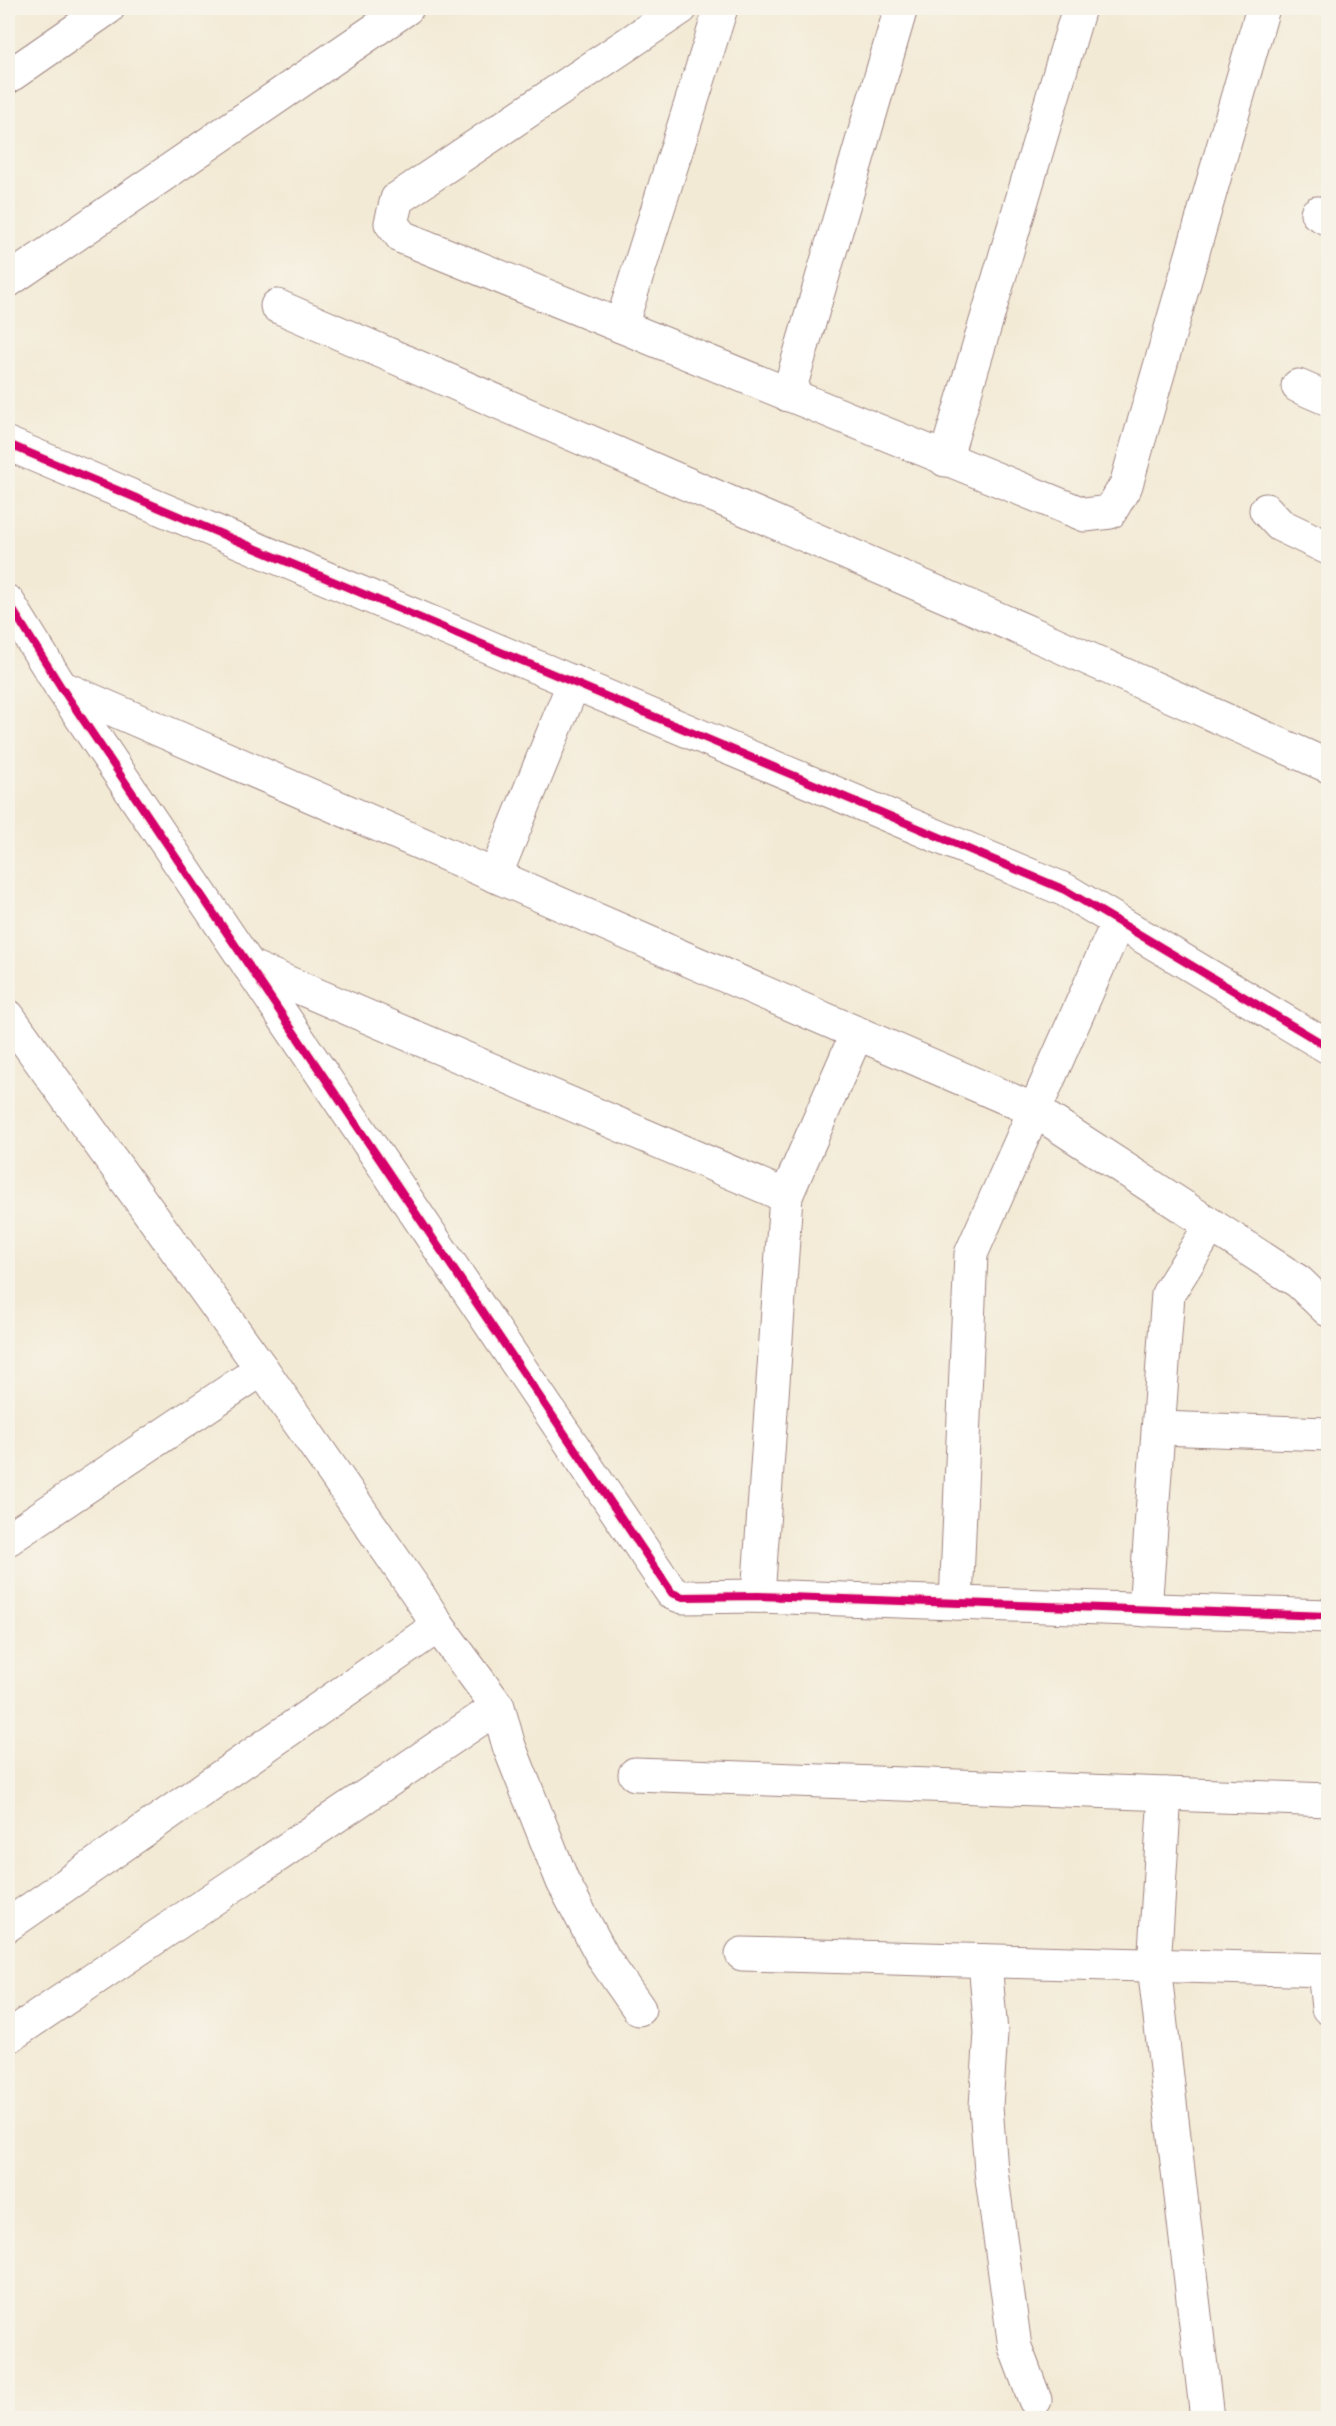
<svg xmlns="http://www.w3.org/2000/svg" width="1336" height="2426" font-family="Pangolin,sans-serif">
<rect width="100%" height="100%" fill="#f7f3e8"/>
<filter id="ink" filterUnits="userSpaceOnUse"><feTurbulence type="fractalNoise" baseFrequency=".0167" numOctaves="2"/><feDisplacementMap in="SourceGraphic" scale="12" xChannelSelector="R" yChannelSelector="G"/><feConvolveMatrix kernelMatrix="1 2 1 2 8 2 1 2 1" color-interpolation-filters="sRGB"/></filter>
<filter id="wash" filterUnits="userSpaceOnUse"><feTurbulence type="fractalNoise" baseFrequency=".008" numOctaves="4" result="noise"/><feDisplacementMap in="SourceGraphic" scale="24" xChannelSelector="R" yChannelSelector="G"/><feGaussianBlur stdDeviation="1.35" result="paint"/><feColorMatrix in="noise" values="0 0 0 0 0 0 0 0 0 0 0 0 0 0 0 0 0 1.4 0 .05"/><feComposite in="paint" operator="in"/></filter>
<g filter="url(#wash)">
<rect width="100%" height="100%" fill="#f3ead5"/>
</g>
<g filter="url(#ink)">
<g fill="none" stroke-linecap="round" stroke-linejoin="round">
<g stroke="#9e8480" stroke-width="35">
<g id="minor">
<polyline points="681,8 397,199 391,223 402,237 1085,515 1110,512 1126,485 1263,8"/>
<polyline points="8,77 108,8"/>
<polyline points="1317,213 1328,219"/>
<polyline points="8,281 407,8"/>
<polyline points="277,306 1049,641 1328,766"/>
<polyline points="621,326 721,8"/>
<polyline points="1298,386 1328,399"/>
<polyline points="788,395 901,8"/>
<polyline points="8,444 1065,890 1328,1047"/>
<polyline points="945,460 1079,8"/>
<polyline points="1266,510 1280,525 1328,548"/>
<polyline points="8,602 61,687 672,1593 683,1597 758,1596 1328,1616"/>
<polyline points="61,687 1034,1110 1299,1282 1328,1310"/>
<polyline points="495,876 574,682"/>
<polyline points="249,966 786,1196"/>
<polyline points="8,1016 262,1369 416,1591 438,1626 498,1707 509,1746 563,1882 604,1959 639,2009"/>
<polyline points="1159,1428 1328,1434"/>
<polyline points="8,1539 262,1369"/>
<polyline points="758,1596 786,1196 857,1033"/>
<polyline points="956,1603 971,1254 1118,922"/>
<polyline points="1145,1610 1168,1294 1211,1225"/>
<polyline points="635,1774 1328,1800"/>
<polyline points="1165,1794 1154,1966 1207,2418"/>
<polyline points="8,1925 438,1626"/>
<polyline points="742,1954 1328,1970"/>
<polyline points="985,1961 991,2033 986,2106 991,2171 1015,2347 1035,2400"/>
<polyline points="1324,1970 1328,2008"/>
<polyline points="8,2037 498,1707"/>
</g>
</g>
<use href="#minor" stroke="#fff" stroke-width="33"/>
<g stroke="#f7f3e8" stroke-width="11">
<g id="cycleway">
<polyline points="8,444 1065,890 1328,1047"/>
<polyline points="8,602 61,687 672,1593 683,1597 758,1596 1328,1616"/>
</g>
</g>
<use href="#cycleway" stroke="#d6006c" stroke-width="8"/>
</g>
</g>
<rect width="1336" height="2426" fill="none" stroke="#f7f3e8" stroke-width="30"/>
</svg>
